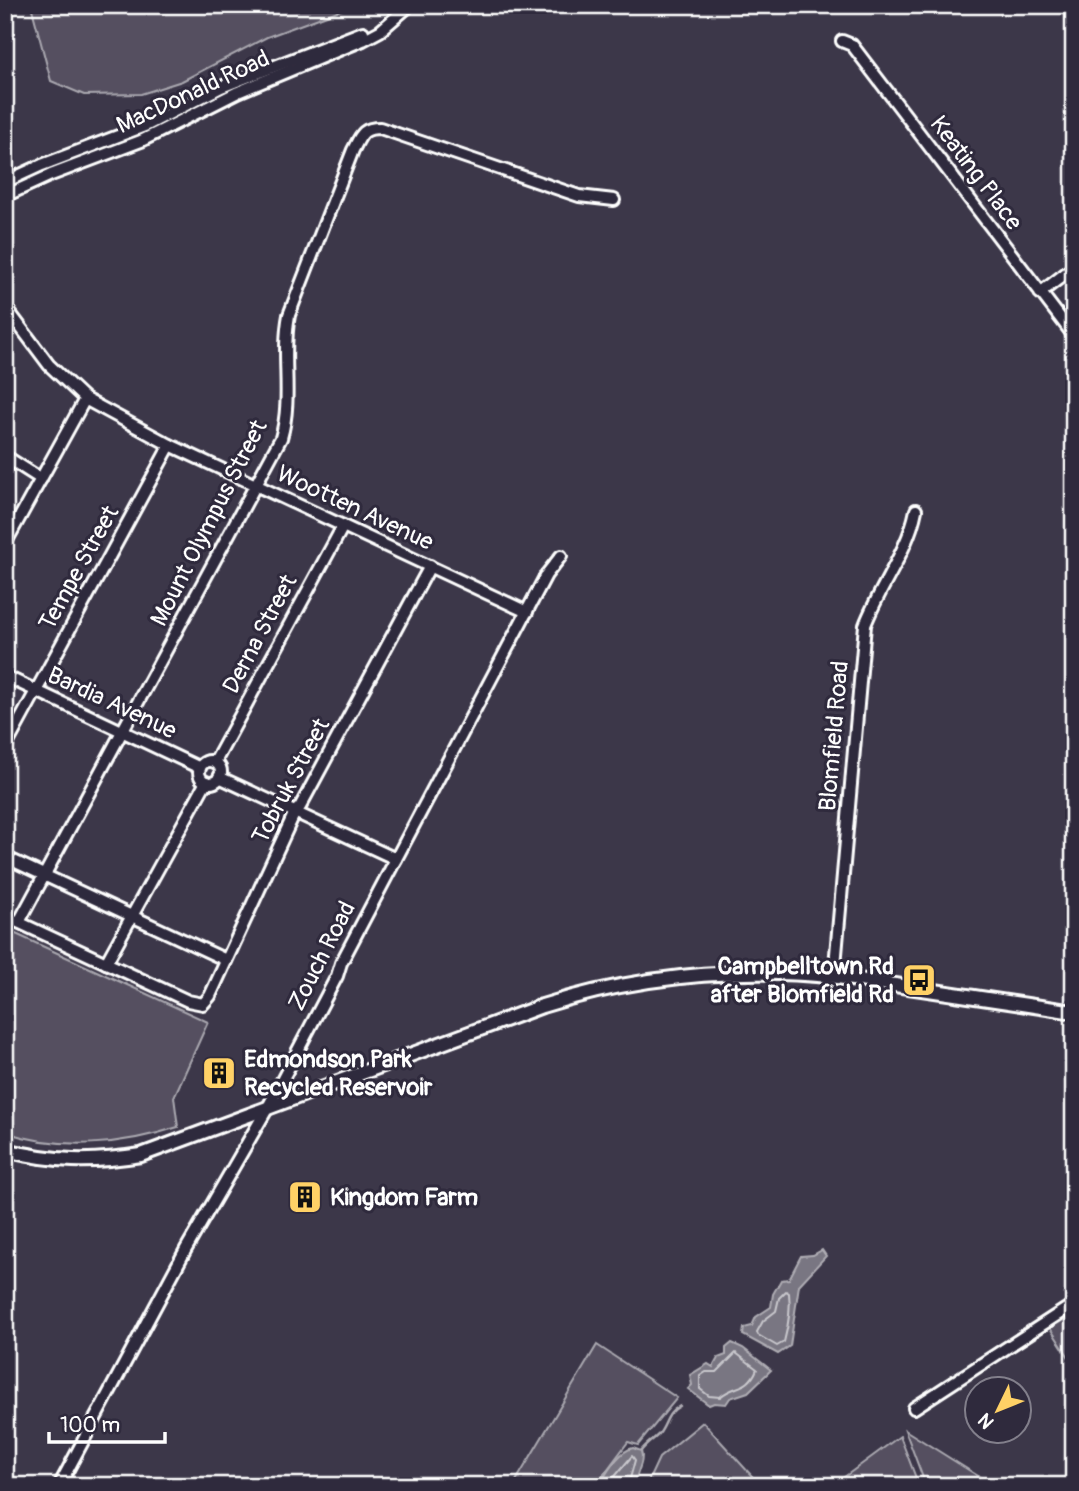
<svg xmlns="http://www.w3.org/2000/svg" width="1079" height="1491" font-family="Pangolin,sans-serif">
<rect width="100%" height="100%" fill="#3c3749"/>
<filter id="ink" filterUnits="userSpaceOnUse"><feTurbulence type="fractalNoise" baseFrequency=".0143" numOctaves="2"/><feDisplacementMap in="SourceGraphic" scale="14" xChannelSelector="R" yChannelSelector="G"/><feConvolveMatrix kernelMatrix="1 2 1 2 8 2 1 2 1" color-interpolation-filters="sRGB"/></filter>
<g filter="url(#ink)">
<g fill="#555060" stroke="#aaa8b0" stroke-width="2">
<polygon points="31,5 354,5 267,37 182,81 141,94 84,95 51,81"/>
<path d="M5,929L208,1022L174,1097L178,1127C124,1145 61,1151 5,1132Z"/>
<polygon points="1074,1314 1074,1365 1050,1328"/>
<polygon points="597,1345 677,1398 638,1445 628,1442 595,1486 513,1486"/>
<polygon points="703,1422 761,1486 646,1486 659,1458"/>
<polygon points="905,1430 994,1486 926,1486"/>
<polygon points="900,1436 919,1486 832,1486"/>
</g>
<g fill="#797682" stroke="#afadb4" stroke-width="2">
<polygon points="822,1250 826,1256 799,1285 790,1346 778,1354 743,1335 744,1328 752,1326 756,1317 771,1307 773,1294 781,1280 789,1279 801,1256 813,1255"/>
<polygon points="732,1343 743,1348 771,1370 748,1392 730,1398 726,1404 714,1403 709,1405 688,1389 692,1385 690,1375 708,1364 713,1367 718,1358 726,1355 726,1348"/>
<path d="M633,1448L641,1451C645,1463 635,1473 635,1486H599C606,1473 619,1451 633,1448Z"/>
</g>
<g fill="none" stroke-linecap="round" stroke-linejoin="round">
<g stroke="#c9c8cd" stroke-width="2">
<path d="M786,1291L789,1293C791,1309 788,1327 784,1342L777,1346L758,1335L757,1332L763,1321L776,1311L779,1298Z"/>
<path d="M736,1353L757,1369C748,1391 735,1384 720,1397L709,1396L700,1389V1376L706,1372H717Z"/>
<polyline points="607,1486 632,1456 635,1460 628,1486"/>
</g>
<path stroke="#afadb4" stroke-width="2.5" d="M641,1451C646,1444 653,1440 659,1434C667,1424 666,1413 680,1406"/>
<g stroke="#fff" stroke-width="16">
<g id="minor">
<polyline points="842,41 852,45 1074,336"/>
<polyline points="5,182 42,165 147,125 221,87 363,32"/>
<polyline points="5,196 51,175 141,141 238,92 363,40 380,31 410,5"/>
<polyline points="1040,293 1074,267"/>
<polyline points="5,310 7,309 49,365 85,399 170,445 527,612"/>
<polyline points="5,456 41,479"/>
<polyline points="5,544 85,399"/>
<polyline points="5,676 200,768"/>
<polyline points="5,748 170,445"/>
<circle cx="210" cy="772" r="11"/>
<polyline points="215,762 343,526"/>
<polyline points="219,777 396,859"/>
<polyline points="5,857 226,960"/>
<polyline points="5,916 188,1001 203,1004 210,996 295,812 300,807 430,566"/>
<path d="M19,922L281,438C293,397 281,356 289,315L353,150C361,135 362,128 380,128L579,196L614,200"/>
<polyline points="106,963 206,782"/>
<path d="M834,977L865,625C880,586 908,551 916,510"/>
<polyline points="914,1408 1074,1304"/>
<polyline points="59,1486 186,1249 267,1109 337,976 341,963 546,575 561,556"/>
</g>
</g>
<g stroke="#fff" stroke-width="18">
<path id="major" d="M5,1150C55,1162 90,1163 141,1155L542,1006C618,982 699,971 778,973C817,973 856,980 895,985C954,994 1014,1003 1074,1012"/>
</g>
<use href="#minor" stroke="#2f2a3d" stroke-width="10"/>
<use href="#major" stroke="#2f2a3d" stroke-width="12"/>
</g>
</g>
<defs>
<g id="bus-square" transform="scale(1.75)"><rect x="-9" y="-9" width="18" height="18" rx="4" fill="#ffd166" stroke="#2f2a3d"/><path d="M-5-6H5V4H4V6H2V4H-2V6H-4V4H-5ZM-3.5-4V0h7V-4ZM-3.5 1.2v1.5H-2V1.2ZM2 1.2v1.5H3.5V1.2Z" fill="#111"/></g>
<g id="building-square" transform="scale(1.75)"><rect x="-9" y="-9" width="18" height="18" rx="4" fill="#ffd166" stroke="#2f2a3d"/><path d="M-4-6H4V6H1V3H-1V6H-4ZM-2.5-4.3h1.7v1.8h-1.7ZM.8-4.3h1.7v1.8H.8ZM-2.5-1h1.7V.8h-1.7ZM.8-1h1.7V.8H.8Z" fill="#111"/></g>
</defs>
<g fill-rule="evenodd">
<use href="#bus-square" x="919" y="980"/>
<use href="#building-square" x="219" y="1073"/>
<use href="#building-square" x="305" y="1197"/>
</g>
<g text-anchor="middle" dominant-baseline="central" stroke-width="6" stroke-linejoin="round" paint-order="stroke">
<g font-size="24" fill="#fff" stroke="#2f2a3d">
<text transform="translate(193 92) rotate(-25)">MacDonald Road</text>
<text transform="translate(976 173) rotate(53)">Keating Place</text>
<text transform="translate(355 508) rotate(25)">Wootten Avenue</text>
<text transform="translate(209 523) rotate(-63)">Mount Olympus Street</text>
<text transform="translate(79 568) rotate(-61)">Tempe Street</text>
<text transform="translate(260 634) rotate(-62)">Derna Street</text>
<text transform="translate(112 703) rotate(25)">Bardia Avenue</text>
<text transform="translate(834 736) rotate(-85)">Blomfield Road</text>
<text transform="translate(291 781) rotate(-62)">Tobruk Street</text>
<text transform="translate(322 956) rotate(-63)">Zouch Road</text>
</g>
<g font-size="24" font-weight="bold" fill="#fff" stroke="#2f2a3d" text-anchor="start">
<text x="894" y="966" text-anchor="end">Campbelltown Rd<tspan x="894" dy="28">after Blomfield Rd</tspan></text>
<text x="244" y="1059">Edmondson Park<tspan x="244" dy="28">Recycled Reservoir</tspan></text>
<text x="330" y="1197">Kingdom Farm</text>
</g>
</g>
<rect width="1079" height="1491" fill="none" stroke="#2f2a3d" stroke-width="28"/>
<rect x="14" y="14" width="1051" height="1463" fill="none" stroke="#fff" stroke-width="2.5" filter="url(#ink)"/>
<g transform="translate(998 1410) rotate(227)"><circle r="33" fill="#2f2a3d" stroke="#827f8b" stroke-width="2"/>
<path d="M0-5L12 26L0 18L-12 26Z" fill="#ffd166"/>
<text y="-10" font-size="19" font-weight="bold" text-anchor="middle" fill="#ffffff">N</text>
</g>
<path d="M49 1432v10h116v-10" fill="none" stroke="#ffffff" stroke-width="3.5"/>
<text x="60" y="1432" font-size="21" fill="#ffffff" stroke="#2f2a3d" stroke-width="5" paint-order="stroke">100 m</text>
</svg>
